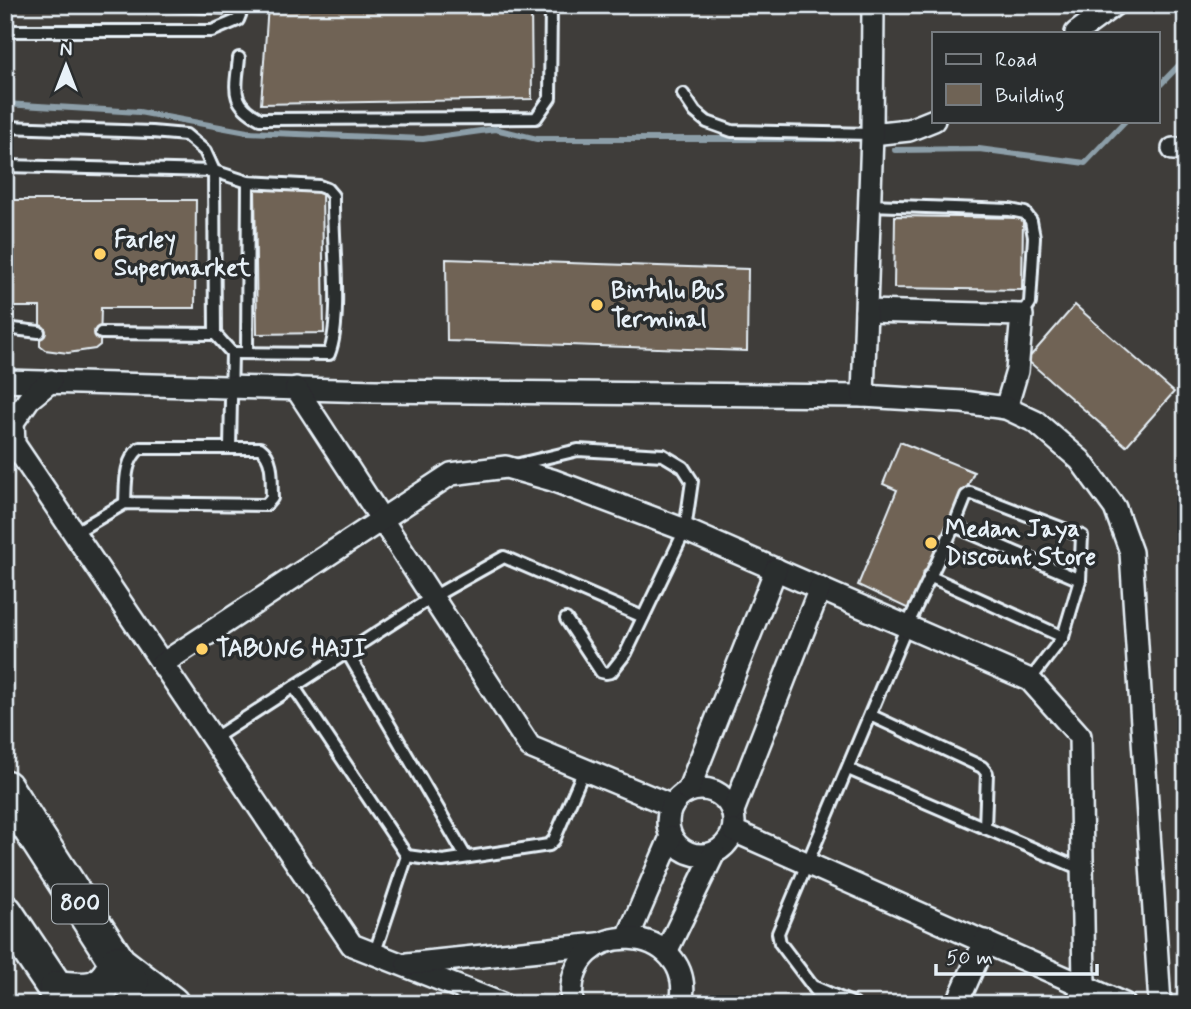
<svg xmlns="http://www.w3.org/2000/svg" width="1191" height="1009" font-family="Mynerve,sans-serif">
<rect width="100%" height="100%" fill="#3f3d3a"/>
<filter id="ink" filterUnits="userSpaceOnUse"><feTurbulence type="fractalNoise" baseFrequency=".0143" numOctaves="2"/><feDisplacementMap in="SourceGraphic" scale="14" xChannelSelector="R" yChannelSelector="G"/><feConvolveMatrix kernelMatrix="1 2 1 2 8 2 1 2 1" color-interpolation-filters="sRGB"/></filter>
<g filter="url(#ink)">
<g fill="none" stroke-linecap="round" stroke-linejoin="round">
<g stroke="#8c9ea8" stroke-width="6">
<polyline points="1158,87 1186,58"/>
<polyline points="5,104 139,112 247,132 423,139 495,129 537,139 834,139"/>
<polyline points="895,150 979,149 1085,163 1125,121"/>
</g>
</g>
<g fill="#6f6355" stroke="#e8f1f8" stroke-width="2">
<polygon points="28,5 232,5 231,15"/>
<polygon points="268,5 531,5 532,99 261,104"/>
<polygon points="322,188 324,333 257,334 255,189"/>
<polygon points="5,200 196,200 195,308 101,308 100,345 95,349 68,353 45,350 40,346 40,307 5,307"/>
<polygon points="895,216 1023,218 1022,290 894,288"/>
<polygon points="446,259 748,269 747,351 447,341"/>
<polygon points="1075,305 1174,392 1126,446 1027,360"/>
<polygon points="900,442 974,472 911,610 858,585 897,490 883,484"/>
</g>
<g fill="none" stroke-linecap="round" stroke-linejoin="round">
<g stroke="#e8f1f8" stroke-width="16">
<g id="service">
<polyline points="5,31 212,31 238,20 244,5"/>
<path d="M239,58C236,89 229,102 260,119L536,118L550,98L551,5"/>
<polyline points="683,94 695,112 707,122 732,131 872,134"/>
<polyline points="5,127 152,132 186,135 205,151 214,171 215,334 232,353 230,447"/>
<path d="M5,166L214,171L248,182L319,186L327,189L333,196C332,237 343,319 329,354L232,353"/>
<polyline points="870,205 1010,210 1025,213 1031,221 1034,237 1030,303 1022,315"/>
<polyline points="5,328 39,332"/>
<polyline points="101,333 215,334"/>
<polyline points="247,353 248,182"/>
<polyline points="515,465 578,450 663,455 683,467 692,481 685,530 626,653 611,672 606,673 601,672 566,619"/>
<polyline points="954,526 1080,580"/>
<path d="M74,533L125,503C126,483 124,461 140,448H260C275,459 271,481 272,498L266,505L125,503"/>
<polyline points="929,576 1063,637"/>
<polyline points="347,652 466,857"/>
<polyline points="294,687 407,856 443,861 549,845 554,840 584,770"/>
<polyline points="870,715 982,767 987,773 985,828"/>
<polyline points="213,739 431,598 504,557 643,617"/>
<polyline points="848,769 1083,870"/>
<polyline points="374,955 407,856"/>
<polyline points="815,987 854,1004"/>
<polyline points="826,1004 780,943 778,933 907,626 954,526 966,496 970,493 1082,536 1080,580 1063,637 1030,680"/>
</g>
</g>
<g stroke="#e8f1f8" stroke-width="26">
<g id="minor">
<polyline points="1076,33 1114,5"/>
<polyline points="872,134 909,130 934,120"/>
<polyline points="1173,149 1186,149"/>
<polyline points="866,311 1022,315 1017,371 1006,408"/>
<polyline points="5,381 375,391 863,396 963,402 1006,408 1036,422 1080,460 1115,508 1131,552 1160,1004"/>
<polyline points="51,381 29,399 13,422 14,444 352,945 502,1004"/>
<polyline points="296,388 530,747 672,806"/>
<polyline points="863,396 872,134 873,5"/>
<polyline points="162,664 451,474 506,467 552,480 685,530 1030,680 1080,736 1084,984 1077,1004"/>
<circle cx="701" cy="822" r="33"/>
<polyline points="688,791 776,569"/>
<polyline points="733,811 820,588"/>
<polyline points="734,831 1124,1004"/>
<polyline points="628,937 671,837"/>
<polyline points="666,952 714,853"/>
<polyline points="407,964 598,944"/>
<path d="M572,1004C563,910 699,923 681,1004"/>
<polyline points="957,1004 985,941"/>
</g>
</g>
<g stroke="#e8f1f8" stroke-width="40">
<g id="primary">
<polyline points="5,788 118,963 171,1004"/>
<polyline points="5,913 66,1004"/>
<path d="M57,989C92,991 99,996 118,963L131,983"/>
</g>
</g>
<use href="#service" stroke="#2a2d2e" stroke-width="10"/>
<use href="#minor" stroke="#2a2d2e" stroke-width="21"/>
<use href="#primary" stroke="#2a2d2e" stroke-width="35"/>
</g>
</g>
<g fill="#ffd166" stroke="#2a2d2e" stroke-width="2.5">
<circle cx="100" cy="254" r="7"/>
<circle cx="597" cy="305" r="7"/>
<circle cx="931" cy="543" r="7"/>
<circle cx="202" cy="649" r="7"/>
</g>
<g text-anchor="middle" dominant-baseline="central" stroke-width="7" stroke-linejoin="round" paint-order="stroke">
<rect fill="#2a2d2e" stroke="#afb6bb" stroke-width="2" x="52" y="884.5" width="56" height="39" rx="5"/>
<g font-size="23" font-weight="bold" fill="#e8f1f8">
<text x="80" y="904">800</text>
</g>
<g font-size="24" font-weight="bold" fill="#e8f1f8" stroke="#2a2d2e" text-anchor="start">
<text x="114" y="240">Farley<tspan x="114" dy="28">Supermarket</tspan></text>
<text x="611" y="291">Bintulu Bus<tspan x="611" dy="28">Terminal</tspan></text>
<text x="945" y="529">Medan Jaya<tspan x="945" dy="28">Discount Store</tspan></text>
<text x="216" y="649">TABUNG HAJI</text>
</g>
</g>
<rect width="1191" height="1009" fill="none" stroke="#2a2d2e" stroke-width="28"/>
<rect x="14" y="14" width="1163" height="981" fill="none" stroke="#e8f1f8" stroke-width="2.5" filter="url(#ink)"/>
<rect x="932" y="32" width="228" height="91" fill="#2a2d2e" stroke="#767b7f" stroke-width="2"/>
<rect x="946" y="54" width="35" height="10" fill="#2a2d2e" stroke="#767b7f" stroke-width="2"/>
<text x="995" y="66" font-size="21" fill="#e8f1f8">Road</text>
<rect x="946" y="84" width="35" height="21" fill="#6f6355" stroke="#767b7f" stroke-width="2"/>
<text x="995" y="102" font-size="21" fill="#e8f1f8">Building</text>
<g transform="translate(66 66)" stroke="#2a2d2e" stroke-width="5" paint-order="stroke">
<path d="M0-5L12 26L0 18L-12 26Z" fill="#e8f1f8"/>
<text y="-10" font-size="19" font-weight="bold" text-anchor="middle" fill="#e8f1f8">N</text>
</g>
<path d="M936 964v10h161v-10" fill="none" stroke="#e8f1f8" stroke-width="3.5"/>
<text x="946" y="964" font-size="21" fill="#e8f1f8" stroke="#2a2d2e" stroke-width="5" paint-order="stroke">50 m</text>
</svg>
